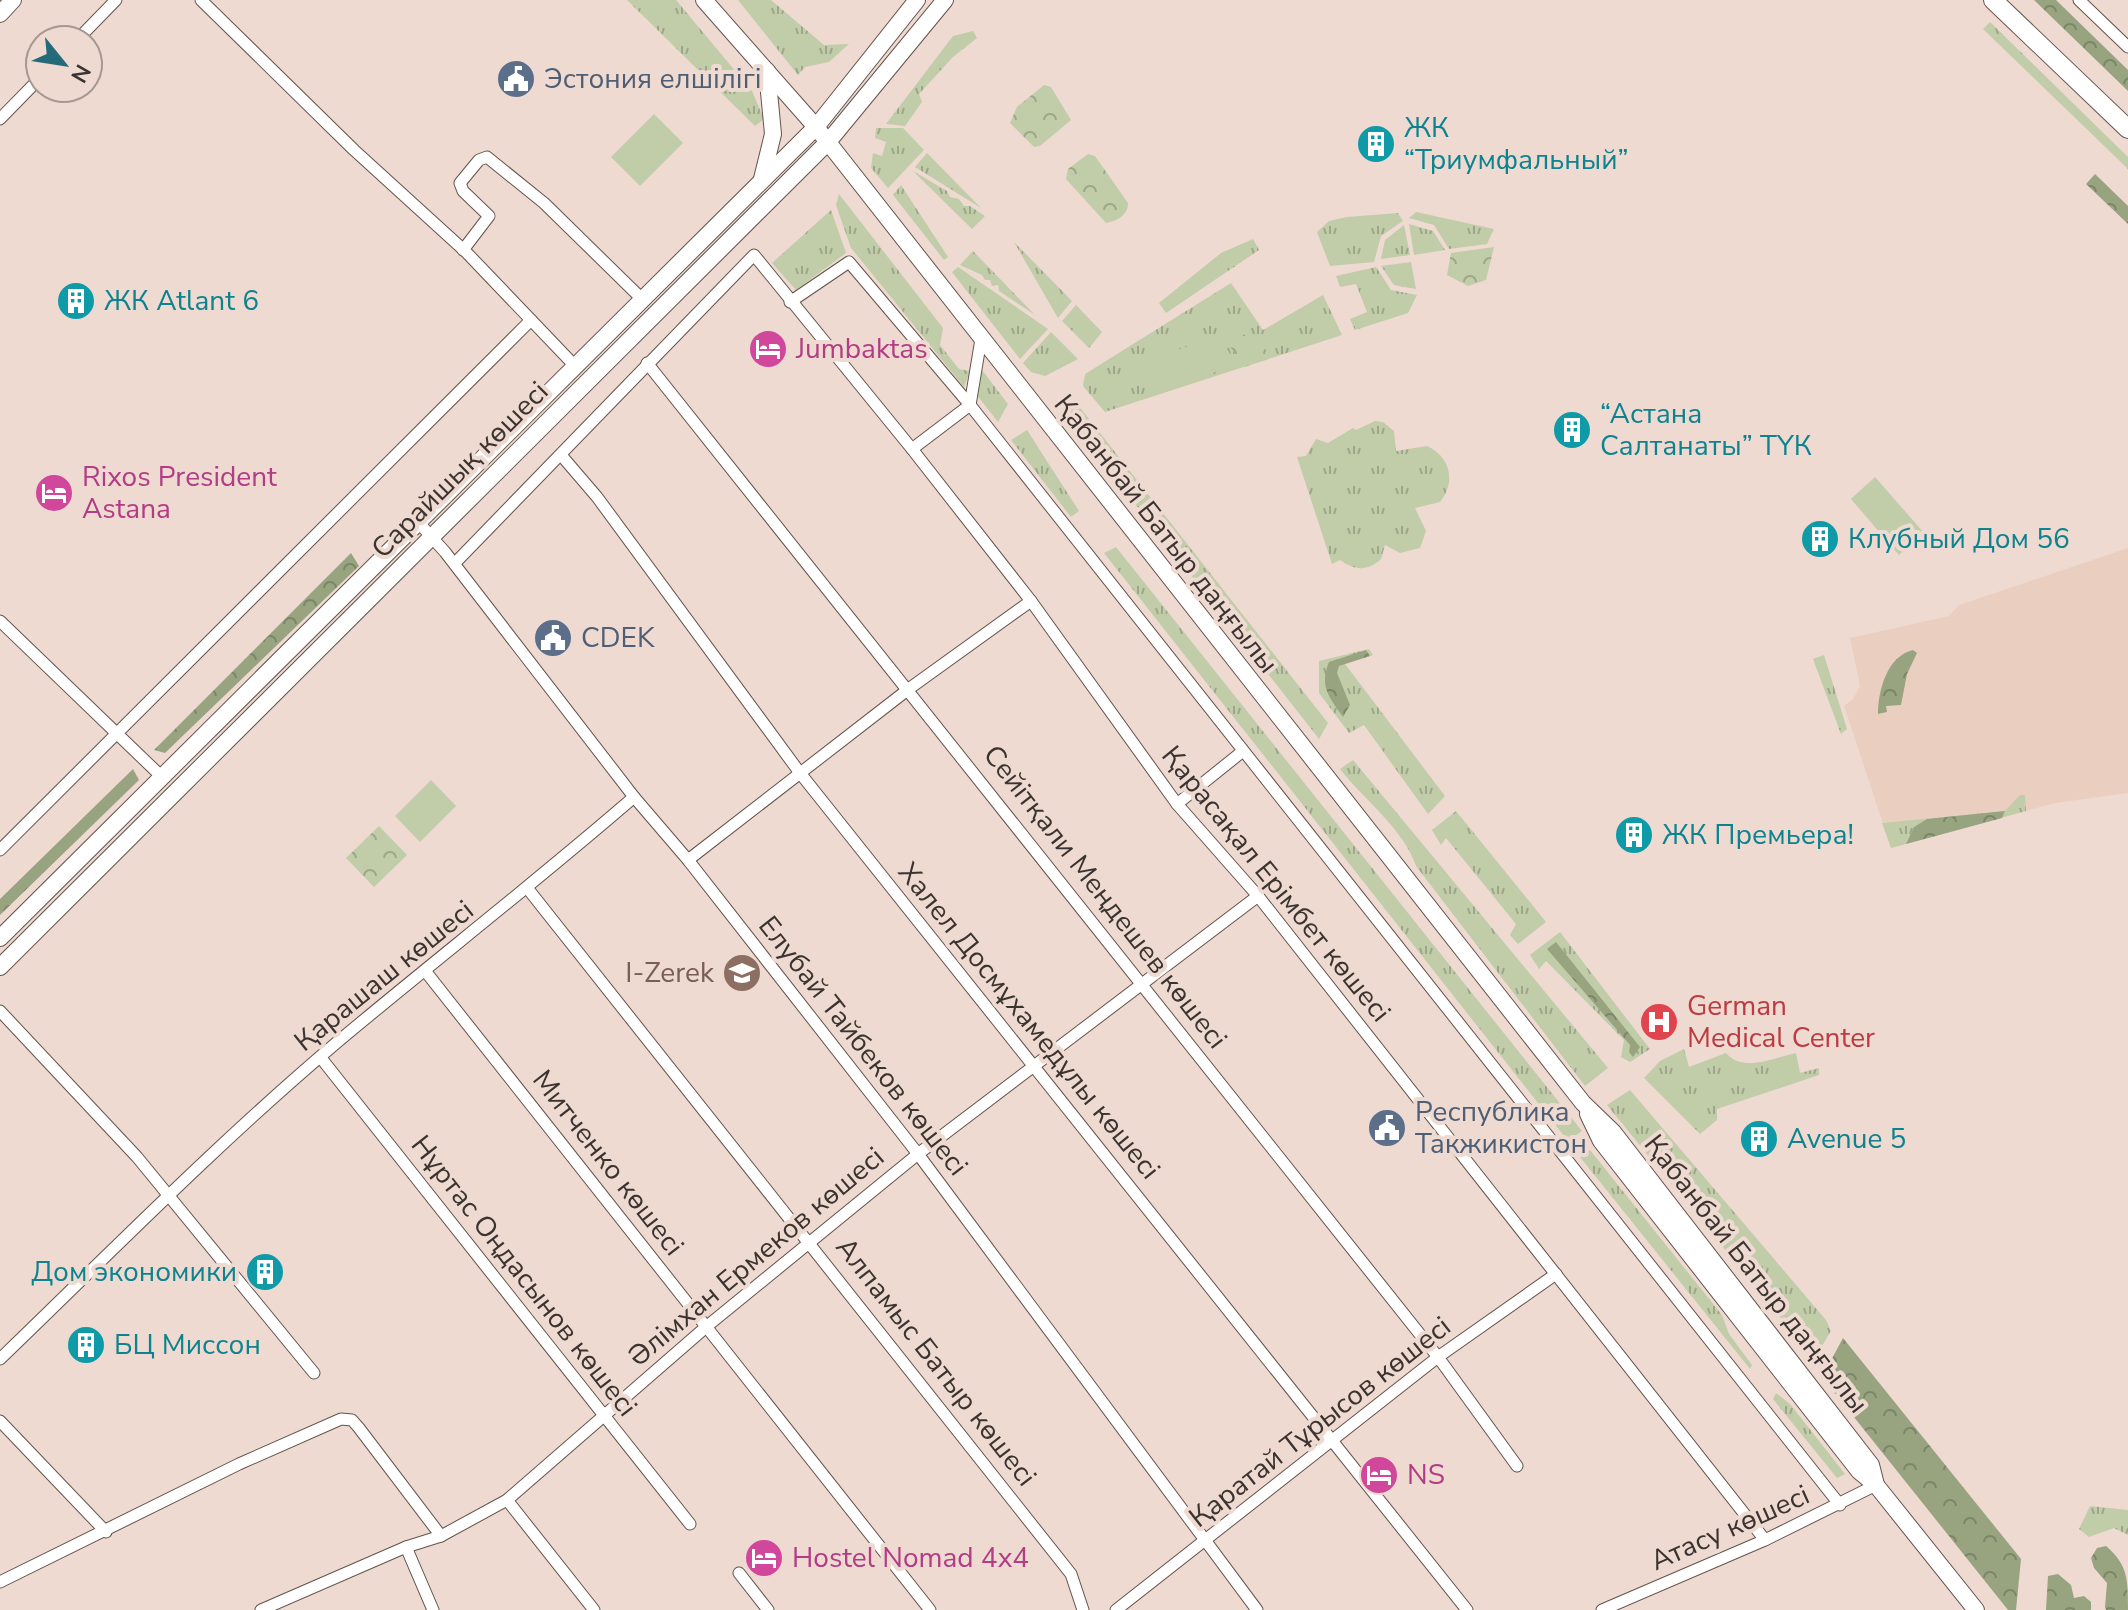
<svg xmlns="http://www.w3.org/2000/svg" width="2128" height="1610" font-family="'Nunito Sans',sans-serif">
<defs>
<pattern id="grass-tufts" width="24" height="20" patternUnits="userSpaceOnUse" patternTransform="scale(2)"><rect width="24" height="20" fill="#c1cca9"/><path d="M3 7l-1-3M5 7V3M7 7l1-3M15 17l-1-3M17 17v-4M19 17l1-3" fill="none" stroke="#9ea68a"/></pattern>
<pattern id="forest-crowns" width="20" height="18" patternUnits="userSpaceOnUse" patternTransform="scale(2)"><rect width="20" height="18" fill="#98a380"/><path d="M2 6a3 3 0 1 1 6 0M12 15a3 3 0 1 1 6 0" fill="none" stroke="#7d8569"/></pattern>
<pattern id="park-crowns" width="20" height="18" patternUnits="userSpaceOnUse" patternTransform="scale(2)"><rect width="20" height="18" fill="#c1cca9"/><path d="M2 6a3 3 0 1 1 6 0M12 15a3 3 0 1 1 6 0" fill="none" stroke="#9ea68a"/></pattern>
</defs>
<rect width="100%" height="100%" fill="#eedad1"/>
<polygon fill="#eacfc1" points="2128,548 2128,793 2055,803 1891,848 1844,706 1853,699 1860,686 1850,638 1949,616 1959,605"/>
<g fill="url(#grass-tufts)">
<polygon points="627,0 676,0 752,91 764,119 755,126"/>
<polygon points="738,0 771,0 824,45 849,44 829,62 805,67 798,75"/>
<polygon points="1990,22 2128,157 2128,169 1983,29"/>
<polygon points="973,31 977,38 953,57 919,94 922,102 905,126 886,124 953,36"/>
<polygon points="876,128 903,128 924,150 888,188 871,168 873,153 882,156 886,142 875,138"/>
<polygon points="927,153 981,208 915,167"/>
<polygon points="913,171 947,191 950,197 959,199 964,206 970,206 985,216 972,229"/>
<polygon points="901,185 948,257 944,260 893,195"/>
<polygon points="839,194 943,328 940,345 959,369 970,371 964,387 851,248 836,205"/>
<polygon points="831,210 846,253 796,290 772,263"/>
<polygon points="1416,212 1494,229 1487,244 1449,249 1434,225 1409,218"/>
<polygon points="1398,213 1403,221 1381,236 1374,262 1330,266 1317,232 1329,221 1347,217"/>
<polygon points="1409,224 1433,231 1445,250 1414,255"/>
<polygon points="1404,225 1410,255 1381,259 1385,240"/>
<polygon points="1253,239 1259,250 1166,313 1159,303 1221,253"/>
<polygon points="1014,242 1072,301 1058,318"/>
<polygon points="973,251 1035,315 999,291 998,285 992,286 990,280 985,280 982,275 960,265"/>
<polygon points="1411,262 1416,289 1394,285 1381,266"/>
<polygon points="958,267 1048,329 1020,359 952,272"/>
<polygon points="1376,267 1391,290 1417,295 1408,313 1355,330 1350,319 1367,312 1356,284 1340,287 1336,276"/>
<polygon points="1231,283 1263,330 1323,295 1342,335 1105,412 1083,386 1085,374"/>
<polygon points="1076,305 1102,332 1089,348 1062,321"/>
<polygon points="1051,332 1078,359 1045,376 1031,372 1023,363"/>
<polygon points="982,370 1008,404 998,422 976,394"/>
<polygon points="1074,400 1328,723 1319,739 1057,404"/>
<path d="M1375,421L1383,422L1394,431L1396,451L1427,446C1451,457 1456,482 1440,502L1415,508L1426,531L1420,548L1400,553L1385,545L1381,559C1367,572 1354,570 1340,560L1332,564L1297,457L1306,456L1316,439L1328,443L1353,428L1356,430Z"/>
<polygon points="1027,430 1079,511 1071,517 1011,440"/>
<polygon points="1116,547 1582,1131 1568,1141 1104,553"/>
<polygon points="1369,649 1373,655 1345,664 1445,796 1428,814 1364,725 1349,733 1319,693 1319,661"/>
<polygon points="1824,655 1847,729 1841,734 1813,659"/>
<path d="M1353,760L1608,1068L1585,1086L1416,866C1403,828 1364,800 1340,769Z"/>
<polygon points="2020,795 2025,795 2026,811 1891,848 1882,823 2005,811"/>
<polygon points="1456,811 1546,922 1518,944 1510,935 1516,924 1446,838 1441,845 1432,830"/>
<polygon points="1560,932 1650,1049 1630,1062 1621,1057 1624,1040 1546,961 1539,969 1530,955"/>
<path d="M1684,1049L1689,1067L1726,1053C1743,1073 1773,1058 1796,1053L1800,1073L1819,1068V1075L1717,1109V1120L1700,1134L1644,1078L1660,1061Z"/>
<polygon points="1630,1090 1826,1320 1831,1331 1819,1351 1810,1354 1607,1105"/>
<polygon points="1590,1150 1722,1315 1729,1334 1752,1365 1750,1369 1580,1157"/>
<polygon points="1776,1393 1790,1404 1845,1474 1837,1478 1773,1399"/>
<polygon points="2090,1506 2128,1510 2128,1535 2114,1528 2089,1537 2079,1529"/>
</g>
<g fill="url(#forest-crowns)">
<polygon points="2034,0 2056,0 2128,70 2128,91"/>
<polygon points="2095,174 2128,206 2128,224 2086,184"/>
<polygon points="351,553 359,566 165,753 154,750"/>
<path d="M1366,650L1370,656L1339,666L1337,673L1350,705L1343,717C1329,697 1319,686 1329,662Z"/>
<path d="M1913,650L1917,653L1907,674L1901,705L1886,706L1887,712L1878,714C1878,691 1887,656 1913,650Z"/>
<polygon points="133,769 139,780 0,915 0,899"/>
<polygon points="2005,811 2002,818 1906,844 1914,827 1927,819"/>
<polygon points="1556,942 1640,1047 1633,1057 1629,1052 1630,1045 1547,949"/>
<polygon points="1843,1338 2021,1559 2016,1610 2008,1610 1822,1377"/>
<path d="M2106,1546C2128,1565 2128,1579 2128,1610H2106L2105,1607L2107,1583L2094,1568L2091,1558L2097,1548Z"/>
<polygon points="2058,1574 2071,1585 2074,1598 2084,1596 2091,1602 2091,1610 2046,1610 2048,1576"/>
</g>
<g fill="url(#park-crowns)">
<polygon points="1044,85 1051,87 1071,120 1040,146 1034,147 1010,123 1017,107"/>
<path d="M1088,154L1095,156L1128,203C1128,215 1117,221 1106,223L1066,179L1068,169Z"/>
<polygon points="1494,247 1486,280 1468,286 1447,275 1451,253"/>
<polygon points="1220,331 1261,337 1269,359 1244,367"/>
<polygon points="379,826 407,855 374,887 346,858"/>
</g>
<g fill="#c1cca9">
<polygon points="654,114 683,143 640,186 611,157"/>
<polygon points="1218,335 1234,360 1212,374 1157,395 1144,362"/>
<polygon points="1875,477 1924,533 1899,555 1851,499"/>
<polygon points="431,780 456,806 420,842 395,816"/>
</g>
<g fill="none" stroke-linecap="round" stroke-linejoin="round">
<g stroke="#63534a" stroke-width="13">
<g id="street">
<polyline points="201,0 354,150 466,252 575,366"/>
<polyline points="2079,0 2128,47"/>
<polyline points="77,40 116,0"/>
<polyline points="0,119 40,78"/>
<polyline points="463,250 489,216 463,191 460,183 479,160 487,157 544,203 642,299"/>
<polyline points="790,302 849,262 970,405 1840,1505"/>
<polyline points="647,363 1438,1357 1517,1466"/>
<polyline points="912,449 970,405 981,339"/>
<polyline points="561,455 597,497 800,773 1467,1610"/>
<polyline points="419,523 445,552 634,797 688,860 918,1154 1257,1610"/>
<polyline points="455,563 754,255 912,449 1031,601 1177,804 1258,896 1765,1540"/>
<polyline points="0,621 162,777"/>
<polyline points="1177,804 1243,751"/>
<polyline points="0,850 531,320"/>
<polyline points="688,860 910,688 1031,601"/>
<polyline points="528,889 1071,1574 1083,1610"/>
<polyline points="426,972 930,1610"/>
<polyline points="0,1011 137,1157 314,1373"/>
<polyline points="321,1058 690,1524"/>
<path d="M0,1359C110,1253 218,1143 335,1044C434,961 536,882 634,797"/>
<polyline points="0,1421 106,1532"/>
<polyline points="507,1500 594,1610"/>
<polyline points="406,1547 433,1610"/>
<polyline points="739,1573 768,1610"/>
<polyline points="0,1582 239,1464 341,1419 352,1420 359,1428 441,1536"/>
<polyline points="261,1610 406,1547 441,1536 507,1500 706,1327 918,1154 1258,896"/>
<polyline points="1116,1610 1438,1357 1556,1274"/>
<polyline points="1602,1610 1765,1540 1876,1485"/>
</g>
</g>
<g stroke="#63534a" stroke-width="18">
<g id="secondary">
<polyline points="704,0 816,127 1583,1103 1613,1132 1871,1465 1876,1485"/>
<polyline points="0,14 13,0"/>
<polyline points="762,179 773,134 767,71"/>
<polyline points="0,938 816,127 917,0"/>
<polyline points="0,967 828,142 945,0"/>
<polyline points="1588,1114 1601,1141 1859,1471 1876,1485 1976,1610"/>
</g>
</g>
<g stroke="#63534a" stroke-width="20">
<polyline id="primary" points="1993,0 2128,129"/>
</g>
<use href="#street" stroke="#fff" stroke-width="11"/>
<use href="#secondary" stroke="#fff" stroke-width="16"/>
<use href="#primary" stroke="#fff" stroke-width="18"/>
</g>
<defs>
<g id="civic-disc" transform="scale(2)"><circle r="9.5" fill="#5c6f8a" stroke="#eedad1"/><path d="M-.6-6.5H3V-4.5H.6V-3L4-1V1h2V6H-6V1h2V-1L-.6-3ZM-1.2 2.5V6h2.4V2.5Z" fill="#fff"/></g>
<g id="building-disc" transform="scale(2)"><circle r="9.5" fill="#0f9aa8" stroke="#eedad1"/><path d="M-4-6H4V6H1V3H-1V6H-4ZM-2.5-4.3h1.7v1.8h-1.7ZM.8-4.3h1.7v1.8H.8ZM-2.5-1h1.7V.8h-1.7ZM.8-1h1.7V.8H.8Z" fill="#fff"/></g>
<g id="hotel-disc" transform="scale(2)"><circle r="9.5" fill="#d1479c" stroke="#eedad1"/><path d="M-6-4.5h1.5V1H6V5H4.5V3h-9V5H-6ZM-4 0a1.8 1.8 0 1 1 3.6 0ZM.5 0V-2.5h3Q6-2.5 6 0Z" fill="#fff"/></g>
<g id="school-disc" transform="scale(2)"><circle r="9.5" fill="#8d6e63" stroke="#eedad1"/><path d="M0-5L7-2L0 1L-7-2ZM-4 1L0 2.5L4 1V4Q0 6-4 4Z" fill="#fff"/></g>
<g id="hospital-disc" transform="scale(2)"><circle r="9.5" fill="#e0444e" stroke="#eedad1"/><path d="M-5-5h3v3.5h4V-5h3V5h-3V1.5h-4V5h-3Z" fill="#fff"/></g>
</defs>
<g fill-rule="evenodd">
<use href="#civic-disc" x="516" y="79"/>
<use href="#building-disc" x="1376" y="144"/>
<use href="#building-disc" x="76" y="301"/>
<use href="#hotel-disc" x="768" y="349"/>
<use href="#building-disc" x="1572" y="430"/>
<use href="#hotel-disc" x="54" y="493"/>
<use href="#building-disc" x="1820" y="539"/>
<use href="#civic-disc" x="553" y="638"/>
<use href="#building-disc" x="1634" y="835"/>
<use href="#school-disc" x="742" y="973"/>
<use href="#hospital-disc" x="1659" y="1022"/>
<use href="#civic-disc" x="1387" y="1128"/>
<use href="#building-disc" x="1759" y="1139"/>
<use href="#building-disc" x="265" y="1272"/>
<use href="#building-disc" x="86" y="1345"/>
<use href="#hotel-disc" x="1379" y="1475"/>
<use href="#hotel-disc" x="764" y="1558"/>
</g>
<g text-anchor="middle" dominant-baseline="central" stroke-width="8" stroke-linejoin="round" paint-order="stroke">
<g font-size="28" fill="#4e5e75" stroke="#eedad1" text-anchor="start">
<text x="544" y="79">Эстония елшілігі</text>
<text x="581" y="638">CDEK</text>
<text x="1415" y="1112">Республика<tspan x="1415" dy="32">Такжикистон</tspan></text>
</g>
<g font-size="28" fill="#0d838f" stroke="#eedad1" text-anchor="start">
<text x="1404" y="128">ЖК<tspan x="1404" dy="32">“Триумфальный”</tspan></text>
<text x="104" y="301">ЖК Atlant 6</text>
<text x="1600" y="414">“Астана<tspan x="1600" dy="32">Салтанаты” ТҮК</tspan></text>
<text x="1848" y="539">Клубный Дом 56</text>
<text x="1662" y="835">ЖК Премьера!</text>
<text x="1787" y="1139">Avenue 5</text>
<text x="237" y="1272" text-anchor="end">Дом экономики</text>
<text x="114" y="1345">БЦ Миссон</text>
</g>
<g font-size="28" fill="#b23c85" stroke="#eedad1" text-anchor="start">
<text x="796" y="349">Jumbaktas</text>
<text x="82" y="477">Rixos President<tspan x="82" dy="32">Astana</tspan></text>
<text x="1407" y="1475">NS</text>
<text x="792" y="1558">Hostel Nomad 4x4</text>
</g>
<g font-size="28" fill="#3a332f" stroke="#eedad1">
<text transform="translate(460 470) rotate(-45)">Сарайшық көшесі</text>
<text transform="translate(1166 534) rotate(52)">Қабанбай Батыр даңғылы</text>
<text transform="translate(1276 884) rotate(51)">Қарасақал Ерімбет көшесі</text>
<text transform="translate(1105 897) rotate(52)">Сейітқали Меңдешев көшесі</text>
<text transform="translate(384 976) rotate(-39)">Қарашаш көшесі</text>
<text transform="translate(1029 1021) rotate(51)">Халел Досмұхамедұлы көшесі</text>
<text transform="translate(863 1046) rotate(52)">Елубай Тайбеков көшесі</text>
<text transform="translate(608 1163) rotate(52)">Митченко көшесі</text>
<text transform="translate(756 1257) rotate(-40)">Әлімхан Ермеков көшесі</text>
<text transform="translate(1756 1274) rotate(52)">Қабанбай Батыр даңғылы</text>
<text transform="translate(524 1276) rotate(52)">Нұртас Оңдасынов көшесі</text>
<text transform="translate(936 1362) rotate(52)">Алпамыс Батыр көшесі</text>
<text transform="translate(1320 1422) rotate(-38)">Қаратай Тұрысов көшесі</text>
<text transform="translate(1730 1528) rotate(-24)">Атасу көшесі</text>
</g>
<g font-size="28" fill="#785e54" stroke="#eedad1" text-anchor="end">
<text x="714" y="973">I-Zerek</text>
</g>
<g font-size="28" fill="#be3a42" stroke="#eedad1" text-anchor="start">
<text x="1687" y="1006">German<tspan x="1687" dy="32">Medical Center</tspan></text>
</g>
</g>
<g transform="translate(64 64) rotate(120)"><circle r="38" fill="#eedad1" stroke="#a69790" stroke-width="2"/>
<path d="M0-6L14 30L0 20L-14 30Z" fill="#246a79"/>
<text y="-12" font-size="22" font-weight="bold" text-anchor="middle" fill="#3a332f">N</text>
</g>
</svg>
